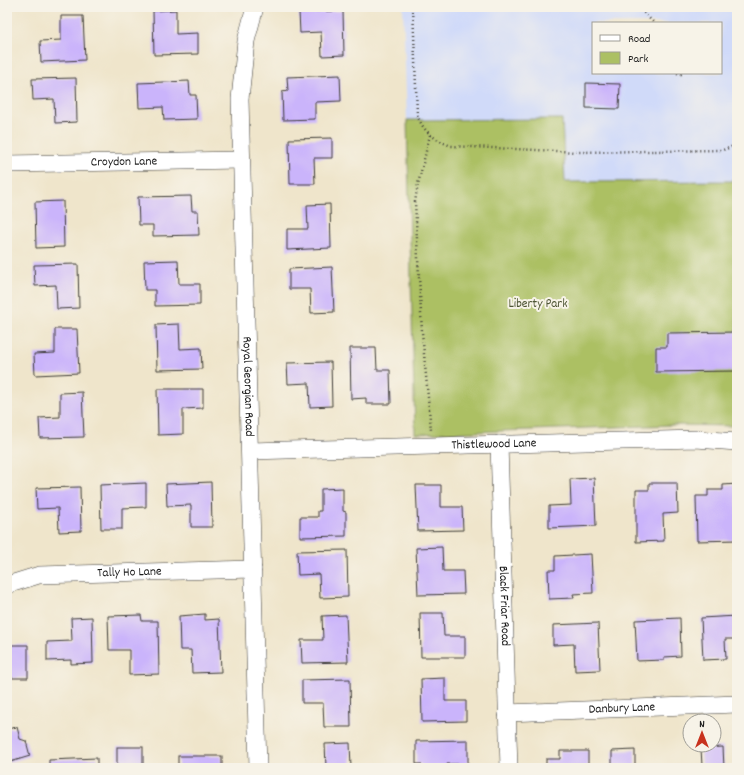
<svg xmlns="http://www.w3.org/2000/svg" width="744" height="775" font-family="Dekko,sans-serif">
<rect width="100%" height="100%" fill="#f7f3e8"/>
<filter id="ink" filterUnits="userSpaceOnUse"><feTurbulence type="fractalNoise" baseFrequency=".025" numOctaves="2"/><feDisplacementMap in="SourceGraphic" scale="8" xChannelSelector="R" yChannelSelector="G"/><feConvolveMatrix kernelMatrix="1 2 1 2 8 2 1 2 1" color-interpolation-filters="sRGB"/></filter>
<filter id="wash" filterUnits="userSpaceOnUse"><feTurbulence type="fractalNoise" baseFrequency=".012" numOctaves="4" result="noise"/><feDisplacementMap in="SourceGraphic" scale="16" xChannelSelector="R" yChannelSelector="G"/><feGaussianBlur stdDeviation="0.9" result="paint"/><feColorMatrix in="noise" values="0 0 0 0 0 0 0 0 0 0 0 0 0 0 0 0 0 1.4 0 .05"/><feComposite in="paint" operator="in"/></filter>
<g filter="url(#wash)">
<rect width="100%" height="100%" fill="#efe5cb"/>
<path fill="#d0daf9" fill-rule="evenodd" d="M403,7H737V181L565,182L562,119L407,120ZM593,23H721V73H593Z"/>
<polygon fill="#acc064" stroke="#646e40" points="562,119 565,182 737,181 737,426 674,425 415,434 407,120"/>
<g id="blocks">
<g fill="#cab4fb">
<polygon points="176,10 176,34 198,33 198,54 154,55 153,11"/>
<polygon points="343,11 344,55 322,56 321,32 300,33 299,12"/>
<polygon points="61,16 83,16 85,60 41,62 40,41 61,40"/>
<polygon points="340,75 341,101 315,102 315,119 283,120 282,92 288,91 287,77"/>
<polygon points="76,78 77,122 55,123 54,99 33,100 32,79"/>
<polygon points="189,81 190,95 196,95 197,119 164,120 163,107 139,108 138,83"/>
<polygon points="586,83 620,84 619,109 586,108"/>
<polygon points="332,138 332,158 314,158 315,184 290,184 289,139"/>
<polygon points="191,196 192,211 198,211 199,235 153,236 153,225 139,225 138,197"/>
<polygon points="63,201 64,247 36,248 35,202"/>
<polygon points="330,204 331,248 287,250 287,229 308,229 307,205"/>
<polygon points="178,260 179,284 200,284 200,305 155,306 155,290 145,290 144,261"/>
<polygon points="78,264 79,308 57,309 56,285 35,286 34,265"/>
<polygon points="332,267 334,312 311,313 310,289 289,289 289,269"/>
<polygon points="179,324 180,349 201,348 202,369 157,370 156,325"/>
<polygon points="55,329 77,329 79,373 35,375 34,354 55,353"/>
<polygon points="737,332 737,371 656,372 656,347 667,347 667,333"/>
<polygon points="350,348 376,348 377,370 390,370 391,404 366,404 366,398 351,399"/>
<polygon points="331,362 332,406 310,407 309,383 288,384 287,363"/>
<polygon points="157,389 203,389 203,408 183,409 183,434 158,435"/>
<polygon points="82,392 84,437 40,438 39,418 60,417 60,393"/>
<polygon points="594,478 596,526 549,528 549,506 571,505 570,479"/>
<polygon points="211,482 212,527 191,527 191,505 167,506 166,484"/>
<polygon points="146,483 146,507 122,508 122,529 101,529 100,485"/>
<polygon points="649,483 677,483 678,513 663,514 664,541 636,542 636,490 649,490"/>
<polygon points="737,484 737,540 697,541 696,496 708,496 708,490 723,490 723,485"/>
<polygon points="416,485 441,485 441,507 462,507 463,530 418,531"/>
<polygon points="80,487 81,531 59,532 58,508 37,509 36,488"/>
<polygon points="343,488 343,511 346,512 346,536 300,537 300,517 318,517 318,511 321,511 321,489"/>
<polygon points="442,547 443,571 463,571 464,594 418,595 416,548"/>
<polygon points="347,550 348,597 320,598 319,574 298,575 297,551"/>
<polygon points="591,554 593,593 573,594 574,598 549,599 548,570 555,570 555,556"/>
<polygon points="420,613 443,613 444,636 465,636 465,657 421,657"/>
<polygon points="205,614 205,620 219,619 221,672 192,673 191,650 180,650 179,616"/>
<polygon points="141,615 142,621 158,621 159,674 129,675 129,650 109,650 108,616"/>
<polygon points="346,615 348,662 302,663 301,640 323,640 322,616"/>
<polygon points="737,616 737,639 725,639 726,659 703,660 701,618"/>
<polygon points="92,617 93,663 71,664 71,660 47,661 47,642 72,641 71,618"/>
<polygon points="680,618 681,656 664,657 664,660 637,661 635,620"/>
<polygon points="598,623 600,670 575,671 574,644 553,645 553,625"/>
<polygon points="7,645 28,645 28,678 9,678 9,674 7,674"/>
<polygon points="445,678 445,701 466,701 466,721 422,722 421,679"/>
<polygon points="350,679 351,727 324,727 323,703 302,703 302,680"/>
<polygon points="17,727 20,739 26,741 30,756 7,763 7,729"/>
<polygon points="468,740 468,764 447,764 447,768 421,768 421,764 416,764 416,741"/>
<polygon points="350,743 351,768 323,768 326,767 325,744"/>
<rect x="117" y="747" width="26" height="21"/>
<polygon points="723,747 724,768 694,768 702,766 701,748"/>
<polygon points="635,750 635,768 612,768 612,751"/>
<polygon points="560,751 588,751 588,768 546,768 546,759 560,759"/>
<rect x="178" y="756" width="44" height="12"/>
<polygon points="97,758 97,768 49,768 49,760"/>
</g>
</g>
</g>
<g filter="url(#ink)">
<use href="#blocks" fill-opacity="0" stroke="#3c3a36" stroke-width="1"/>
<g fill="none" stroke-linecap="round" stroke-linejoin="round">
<g stroke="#3c3a36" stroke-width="18">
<g id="street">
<path id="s1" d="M255,7L246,41L240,99L258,768"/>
<path id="s2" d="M7,164L241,160"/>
<path id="s3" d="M499,444L509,768"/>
<path id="s4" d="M250,451L696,439L737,442"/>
<path id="s5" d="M7,585L39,575L253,569"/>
<path id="s6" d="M507,713L737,704"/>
</g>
</g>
<g stroke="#3c3a36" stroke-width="2.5" stroke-dasharray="1 3" stroke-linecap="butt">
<path d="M413,7L417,114C423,132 434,139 451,146L579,152L723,150L731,147L737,140"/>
<polyline points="638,7 654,23"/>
<polyline points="677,73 684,75"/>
<polyline points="734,126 737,138"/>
<polyline points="430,135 418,184 415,202 422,332 431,430"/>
</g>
<use href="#street" stroke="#fff" stroke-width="17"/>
</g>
</g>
<g text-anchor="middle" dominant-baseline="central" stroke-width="4" stroke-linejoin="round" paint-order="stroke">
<g font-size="13" fill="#1c1c1c" stroke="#f7f3e8">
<text stroke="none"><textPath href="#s2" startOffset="117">Croydon Lane</textPath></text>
<text stroke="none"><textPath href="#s1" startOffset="381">Royal Georgian Road</textPath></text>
<text stroke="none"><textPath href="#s4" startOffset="244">Thistlewood Lane</textPath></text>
<text stroke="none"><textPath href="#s5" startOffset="124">Tally Ho Lane</textPath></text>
<text stroke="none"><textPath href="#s3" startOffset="162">Black Friar Road</textPath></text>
<text stroke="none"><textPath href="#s6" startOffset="115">Danbury Lane</textPath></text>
</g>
<g font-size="13" fill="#4e5535" stroke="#f7f3e8">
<text x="538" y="304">Liberty Park</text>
</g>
</g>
<rect width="744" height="775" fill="none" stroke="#f7f3e8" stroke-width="24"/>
<rect x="592" y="22" width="130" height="52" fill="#f7f3e8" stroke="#9f9d96"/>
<rect x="600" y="35" width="20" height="6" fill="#ffffff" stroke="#9f9d96"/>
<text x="628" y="42" font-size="12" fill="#1c1c1c">Road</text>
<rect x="600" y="52" width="20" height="12" fill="#acc064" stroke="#9f9d96"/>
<text x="628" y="62" font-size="12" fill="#1c1c1c">Park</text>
<g transform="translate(702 733)"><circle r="19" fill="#f7f3e8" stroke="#9f9d96"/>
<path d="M0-3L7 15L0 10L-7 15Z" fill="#c8321e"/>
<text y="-6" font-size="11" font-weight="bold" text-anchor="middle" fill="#1c1c1c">N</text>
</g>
</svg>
